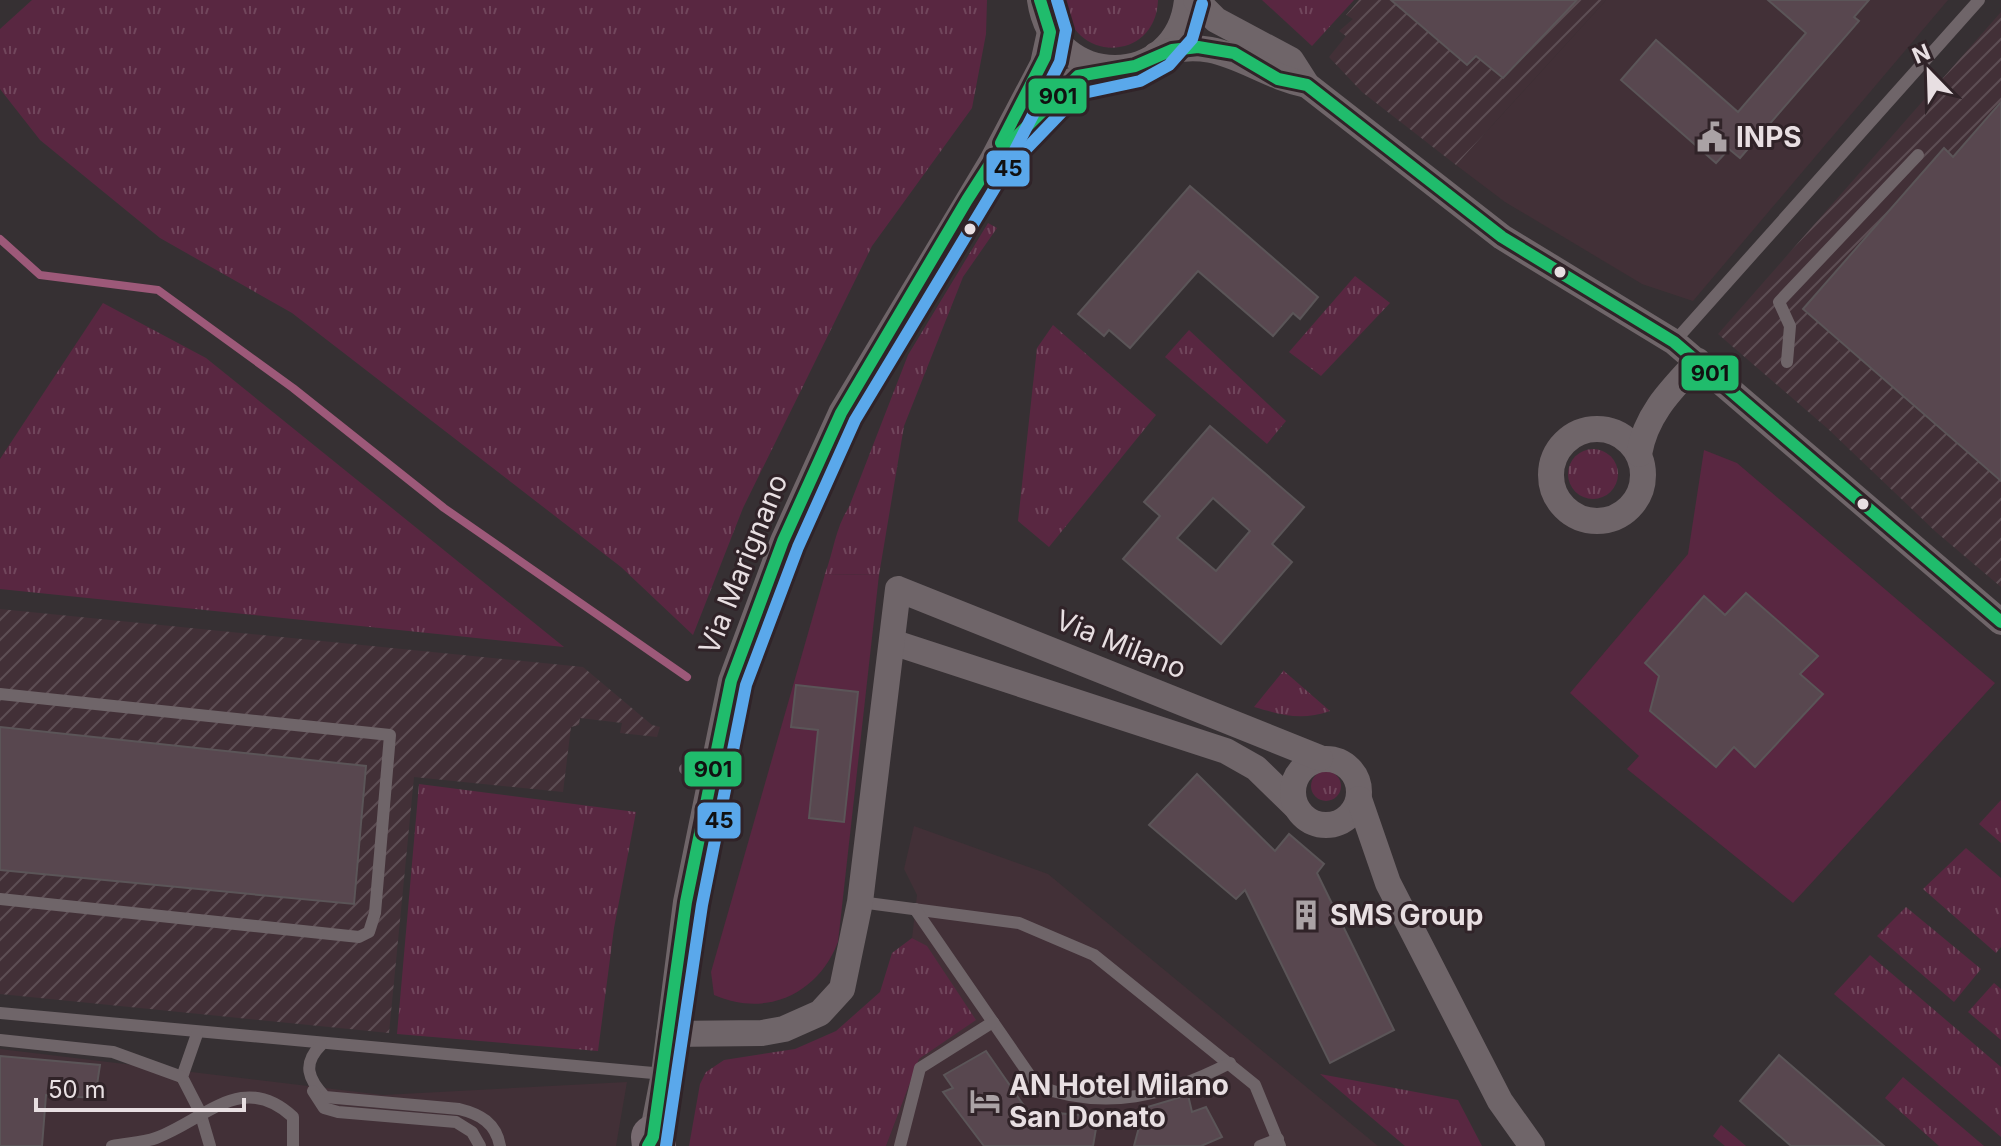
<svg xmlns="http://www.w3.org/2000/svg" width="2001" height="1146" font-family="Inter,sans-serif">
<defs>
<pattern id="industrial-furrows" width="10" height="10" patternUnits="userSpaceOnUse" patternTransform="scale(2)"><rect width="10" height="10" fill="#423037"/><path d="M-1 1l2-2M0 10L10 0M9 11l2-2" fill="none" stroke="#5d4e54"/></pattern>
<pattern id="grass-tufts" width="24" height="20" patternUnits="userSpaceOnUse" patternTransform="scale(2)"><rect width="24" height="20" fill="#592741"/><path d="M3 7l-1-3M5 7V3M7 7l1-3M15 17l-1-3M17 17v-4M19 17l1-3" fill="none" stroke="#71465c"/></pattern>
</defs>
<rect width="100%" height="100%" fill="#363033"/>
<g fill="#423037">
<polygon points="1606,0 1948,0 1693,301 1642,284 1505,202 1456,165"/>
<polygon points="914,826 1048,874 1378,1146 886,1146 919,1059 975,1020 927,947 912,938 917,895 904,869"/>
<polygon points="0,1049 383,1095 627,1082 616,1146 0,1146"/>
</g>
<g fill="url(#industrial-furrows)">
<polygon points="1359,0 1606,0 1456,165 1362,92 1329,57 1346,36 1339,31 1353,19 1346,15"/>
<polygon points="2001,12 2001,587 1936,532 1827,428 1718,334"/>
<polygon points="0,609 583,667 652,725 660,727 657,737 620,733 622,723 580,718 579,725 571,727 563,792 414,777 389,1033 0,994"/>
</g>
<g fill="url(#grass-tufts)">
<polygon points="32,0 987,0 986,34 972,108 872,246 743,508 693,635 621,567 292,313 160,238 40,140 0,89 0,29"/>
<path d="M1064,0H1158C1156,63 1070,64 1064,0Z"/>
<polygon points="1262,0 1354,0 1312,46"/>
<path d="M988,223L997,228L963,277L904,426L879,575L825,574C834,550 835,529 849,507L908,355Z"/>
<polygon points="1355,276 1390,303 1321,376 1289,352"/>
<polygon points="103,303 206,358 564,647 0,589 0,459"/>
<polygon points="1053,325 1156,415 1049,547 1018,521 1037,348"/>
<polygon points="1189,330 1286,421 1267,444 1165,357"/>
<circle cx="1593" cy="474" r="25"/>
<path d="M1284,670V671L1330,711C1301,721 1282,715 1254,707Z"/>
<circle cx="1326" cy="786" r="15"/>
<polygon points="419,784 636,812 614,928 598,1051 397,1034"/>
<polygon points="2001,800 2001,843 1979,824"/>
<polygon points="1966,848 2001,878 2001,947 1996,953 1923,889"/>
<polygon points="1906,907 1981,969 1954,1002 1877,936"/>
<polygon points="912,938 927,946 976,1020 919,1059 886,1146 689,1146 700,1084 706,1072 724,1060 795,1049 836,1031 880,992 892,953"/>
<polygon points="1870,955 2001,1067 2001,1137 1834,994"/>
<polygon points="1994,983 2001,989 2001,1040 1968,1012"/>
<polygon points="1320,1074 1458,1100 1482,1146 1405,1146"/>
<polygon points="1903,1077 1984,1146 1939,1146 1885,1098"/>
<polygon points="1721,1125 1746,1146 1725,1146 1713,1136"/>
</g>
<g fill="#592741">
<polygon points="1704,450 1737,463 1995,683 1793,903 1627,769 1639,756 1570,693 1688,554"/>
<path d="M825,574L879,575L838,942C818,994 766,1018 714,995L711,972Z"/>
</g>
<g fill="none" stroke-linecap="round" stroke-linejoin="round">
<polyline stroke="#9d5979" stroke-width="8" points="0,239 40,275 158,290 293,388 444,508 687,677"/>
</g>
<g fill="#58474f" stroke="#5b5558" stroke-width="2" fill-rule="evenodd">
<polygon points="1391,0 1577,0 1503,78 1476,56 1467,65"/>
<polygon points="1768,0 1869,0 1854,17 1859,21 1740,158 1729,149 1716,163 1621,80 1656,40 1738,112 1806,33"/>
<polygon points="2001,102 2001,481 1803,309 1944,148 1953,157"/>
<polygon points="1190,186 1318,297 1300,319 1293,313 1273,336 1198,271 1130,348 1109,330 1104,336 1078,314"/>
<path d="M1210,426L1304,507L1272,544L1292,562L1221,644L1123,559L1160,516L1144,502ZM1213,498L1250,531L1216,571L1177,538Z"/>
<polygon points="1746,593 1818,656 1800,674 1823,694 1755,767 1734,747 1716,767 1650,711 1659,676 1645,663 1704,596 1725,615"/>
<polygon points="796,685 858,692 844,822 809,818 818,730 791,727"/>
<polygon points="0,727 366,766 354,904 0,870"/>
<polygon points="1197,774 1275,851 1289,834 1324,864 1317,873 1394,1030 1330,1063 1245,890 1236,899 1149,825"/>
<polygon points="986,1051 1027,1110 1098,1117 1093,1146 984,1146 943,1092 953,1088 944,1075"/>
<polygon points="1779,1055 1884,1146 1791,1146 1740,1101"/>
<polygon points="0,1056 100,1065 95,1098 46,1095 42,1146 0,1146"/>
<polygon points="1188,1095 1192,1112 1206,1107 1222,1137 1201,1146 1134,1146 1144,1108"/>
</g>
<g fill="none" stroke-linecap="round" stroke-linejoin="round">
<g stroke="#6f6569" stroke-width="12">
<polyline points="1674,342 1979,0"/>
<polyline points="1787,362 1790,326 1779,302 1918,155"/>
<polyline points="0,694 390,735 375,913 369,932 359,937 0,899"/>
<polyline points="685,769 712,778"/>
<polyline points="860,902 1019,923 1094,955 1255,1085 1280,1146"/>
<path d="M915,909L1037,1086C1106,1111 1166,1096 1230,1063"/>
<polyline points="0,1013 664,1074"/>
<polyline points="197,1034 182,1077 200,1112 210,1146"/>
<polyline points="0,1040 113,1052 182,1077"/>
<path d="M321,1045C302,1064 308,1079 325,1097L459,1109C480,1114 496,1123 500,1146"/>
<polyline points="313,1091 324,1108 338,1112 456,1122 472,1132 480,1146"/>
<path d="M112,1146C126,1143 142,1143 156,1138C205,1120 242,1070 293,1117V1146"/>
<polyline points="900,1146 920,1068 993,1022"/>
<polyline points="1260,1146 1278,1139"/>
</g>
<g stroke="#6f6569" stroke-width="26">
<path d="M1040,0C1053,91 1178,90 1187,0"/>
<polyline points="1196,0 1216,20 1291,60 1307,85 1502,237 1674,342 2001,622"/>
<path d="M1156,55C1219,32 1250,73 1307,85"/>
<polyline points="1006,147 1068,82 1108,69"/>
<circle cx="1597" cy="475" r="46"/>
<path d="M1639,454C1646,414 1671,390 1698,361"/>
<polyline points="892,642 1226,751 1256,768 1295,806"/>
<circle cx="1326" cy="792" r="33"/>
<polyline points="1359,799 1388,883 1500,1101 1532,1146"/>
<polyline points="669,1034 762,1033 784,1029 820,1013 842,989 860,902 898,589 1320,758"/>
<polyline points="650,1146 664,1074 686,902 731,681 783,541 841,413 992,161 1043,64 1050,32"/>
</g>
<polyline stroke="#776a70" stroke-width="44" points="653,1137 654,1146"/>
<g stroke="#302328" stroke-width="18">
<g id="bus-1">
<polyline points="1001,143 1045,57 1050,32 1040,0"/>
<polyline points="648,1146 653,1137 686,902 731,681 783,541 841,413 967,200 992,161 1078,76 1135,66 1172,50 1198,47 1234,53 1278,79 1307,85 1502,237 1674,342 2001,622"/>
</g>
</g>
<g stroke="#302328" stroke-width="18">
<g id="bus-2">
<polyline points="1015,150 1060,62 1066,30 1057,0"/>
<polyline points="666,1146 702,905 746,685 798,547 855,420 1005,171 1079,94 1140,81 1169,65 1192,39 1202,4"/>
</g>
</g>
<use href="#bus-1" stroke="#20bc6c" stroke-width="12"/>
<use href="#bus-2" stroke="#5aa8eb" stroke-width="12"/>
</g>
<defs>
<g id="civic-bare" transform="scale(2.4)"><path d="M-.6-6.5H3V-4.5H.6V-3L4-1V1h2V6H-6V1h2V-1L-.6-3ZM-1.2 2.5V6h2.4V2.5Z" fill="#aaa2a5" stroke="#302328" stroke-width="2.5" paint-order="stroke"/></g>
<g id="building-bare" transform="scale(2.4)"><path d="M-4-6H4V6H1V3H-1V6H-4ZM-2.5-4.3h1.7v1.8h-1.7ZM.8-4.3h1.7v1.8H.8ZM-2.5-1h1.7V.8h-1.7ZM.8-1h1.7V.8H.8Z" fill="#aaa2a5" stroke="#302328" stroke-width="2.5" paint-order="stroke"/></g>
<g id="hotel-bare" transform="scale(2.4)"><path d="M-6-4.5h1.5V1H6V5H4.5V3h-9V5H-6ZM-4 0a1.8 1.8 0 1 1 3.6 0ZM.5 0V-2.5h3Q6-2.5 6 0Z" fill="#aaa2a5" stroke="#302328" stroke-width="2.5" paint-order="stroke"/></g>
</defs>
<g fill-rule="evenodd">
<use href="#civic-bare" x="1712" y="137"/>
<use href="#building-bare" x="1306" y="915"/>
<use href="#hotel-bare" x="985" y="1101"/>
</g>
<g fill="#e8dfe2" stroke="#302328" stroke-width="3">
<circle cx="970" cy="229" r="7"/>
<circle cx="1560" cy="272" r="7"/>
<circle cx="1863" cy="504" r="7"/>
</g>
<g text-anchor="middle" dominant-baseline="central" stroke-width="6" stroke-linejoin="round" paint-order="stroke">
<g font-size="28" font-weight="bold" fill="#e8dfe2" stroke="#302328" text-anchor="start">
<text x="1736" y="137">INPS</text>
<text x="1330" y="915">SMS Group</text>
<text x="1009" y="1085">AN Hotel Milano<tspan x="1009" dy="32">San Donato</tspan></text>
</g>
<g font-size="28" fill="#e8dfe2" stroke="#302328">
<text transform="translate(743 564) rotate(-68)">Via Marignano</text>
<text transform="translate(1121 644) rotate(22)">Via Milano</text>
</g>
</g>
<g stroke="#302328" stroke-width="3">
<rect x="1027" y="77" width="61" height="38" rx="8" fill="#20bc6c"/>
<rect x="985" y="149" width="46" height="39" rx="8" fill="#5aa8eb"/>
<rect x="1680" y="354" width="60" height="38" rx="8" fill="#20bc6c"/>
<rect x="683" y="750" width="60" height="38" rx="8" fill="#20bc6c"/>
<rect x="696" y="801" width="46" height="39" rx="8" fill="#5aa8eb"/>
</g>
<g font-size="22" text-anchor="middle" font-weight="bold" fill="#111">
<text x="1058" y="104">901</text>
<text x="1008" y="176">45</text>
<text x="1710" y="381">901</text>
<text x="713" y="777">901</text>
<text x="719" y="828">45</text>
</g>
<g transform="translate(1929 72) rotate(337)" stroke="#302328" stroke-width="6" paint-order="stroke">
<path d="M0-6L14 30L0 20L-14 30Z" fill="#e8dfe2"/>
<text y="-12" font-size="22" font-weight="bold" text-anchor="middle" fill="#e8dfe2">N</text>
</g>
<path d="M36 1098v12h208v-12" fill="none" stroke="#e8dfe2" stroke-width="4"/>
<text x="48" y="1098" font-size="24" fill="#e8dfe2" stroke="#302328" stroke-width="6" paint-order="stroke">50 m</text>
</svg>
